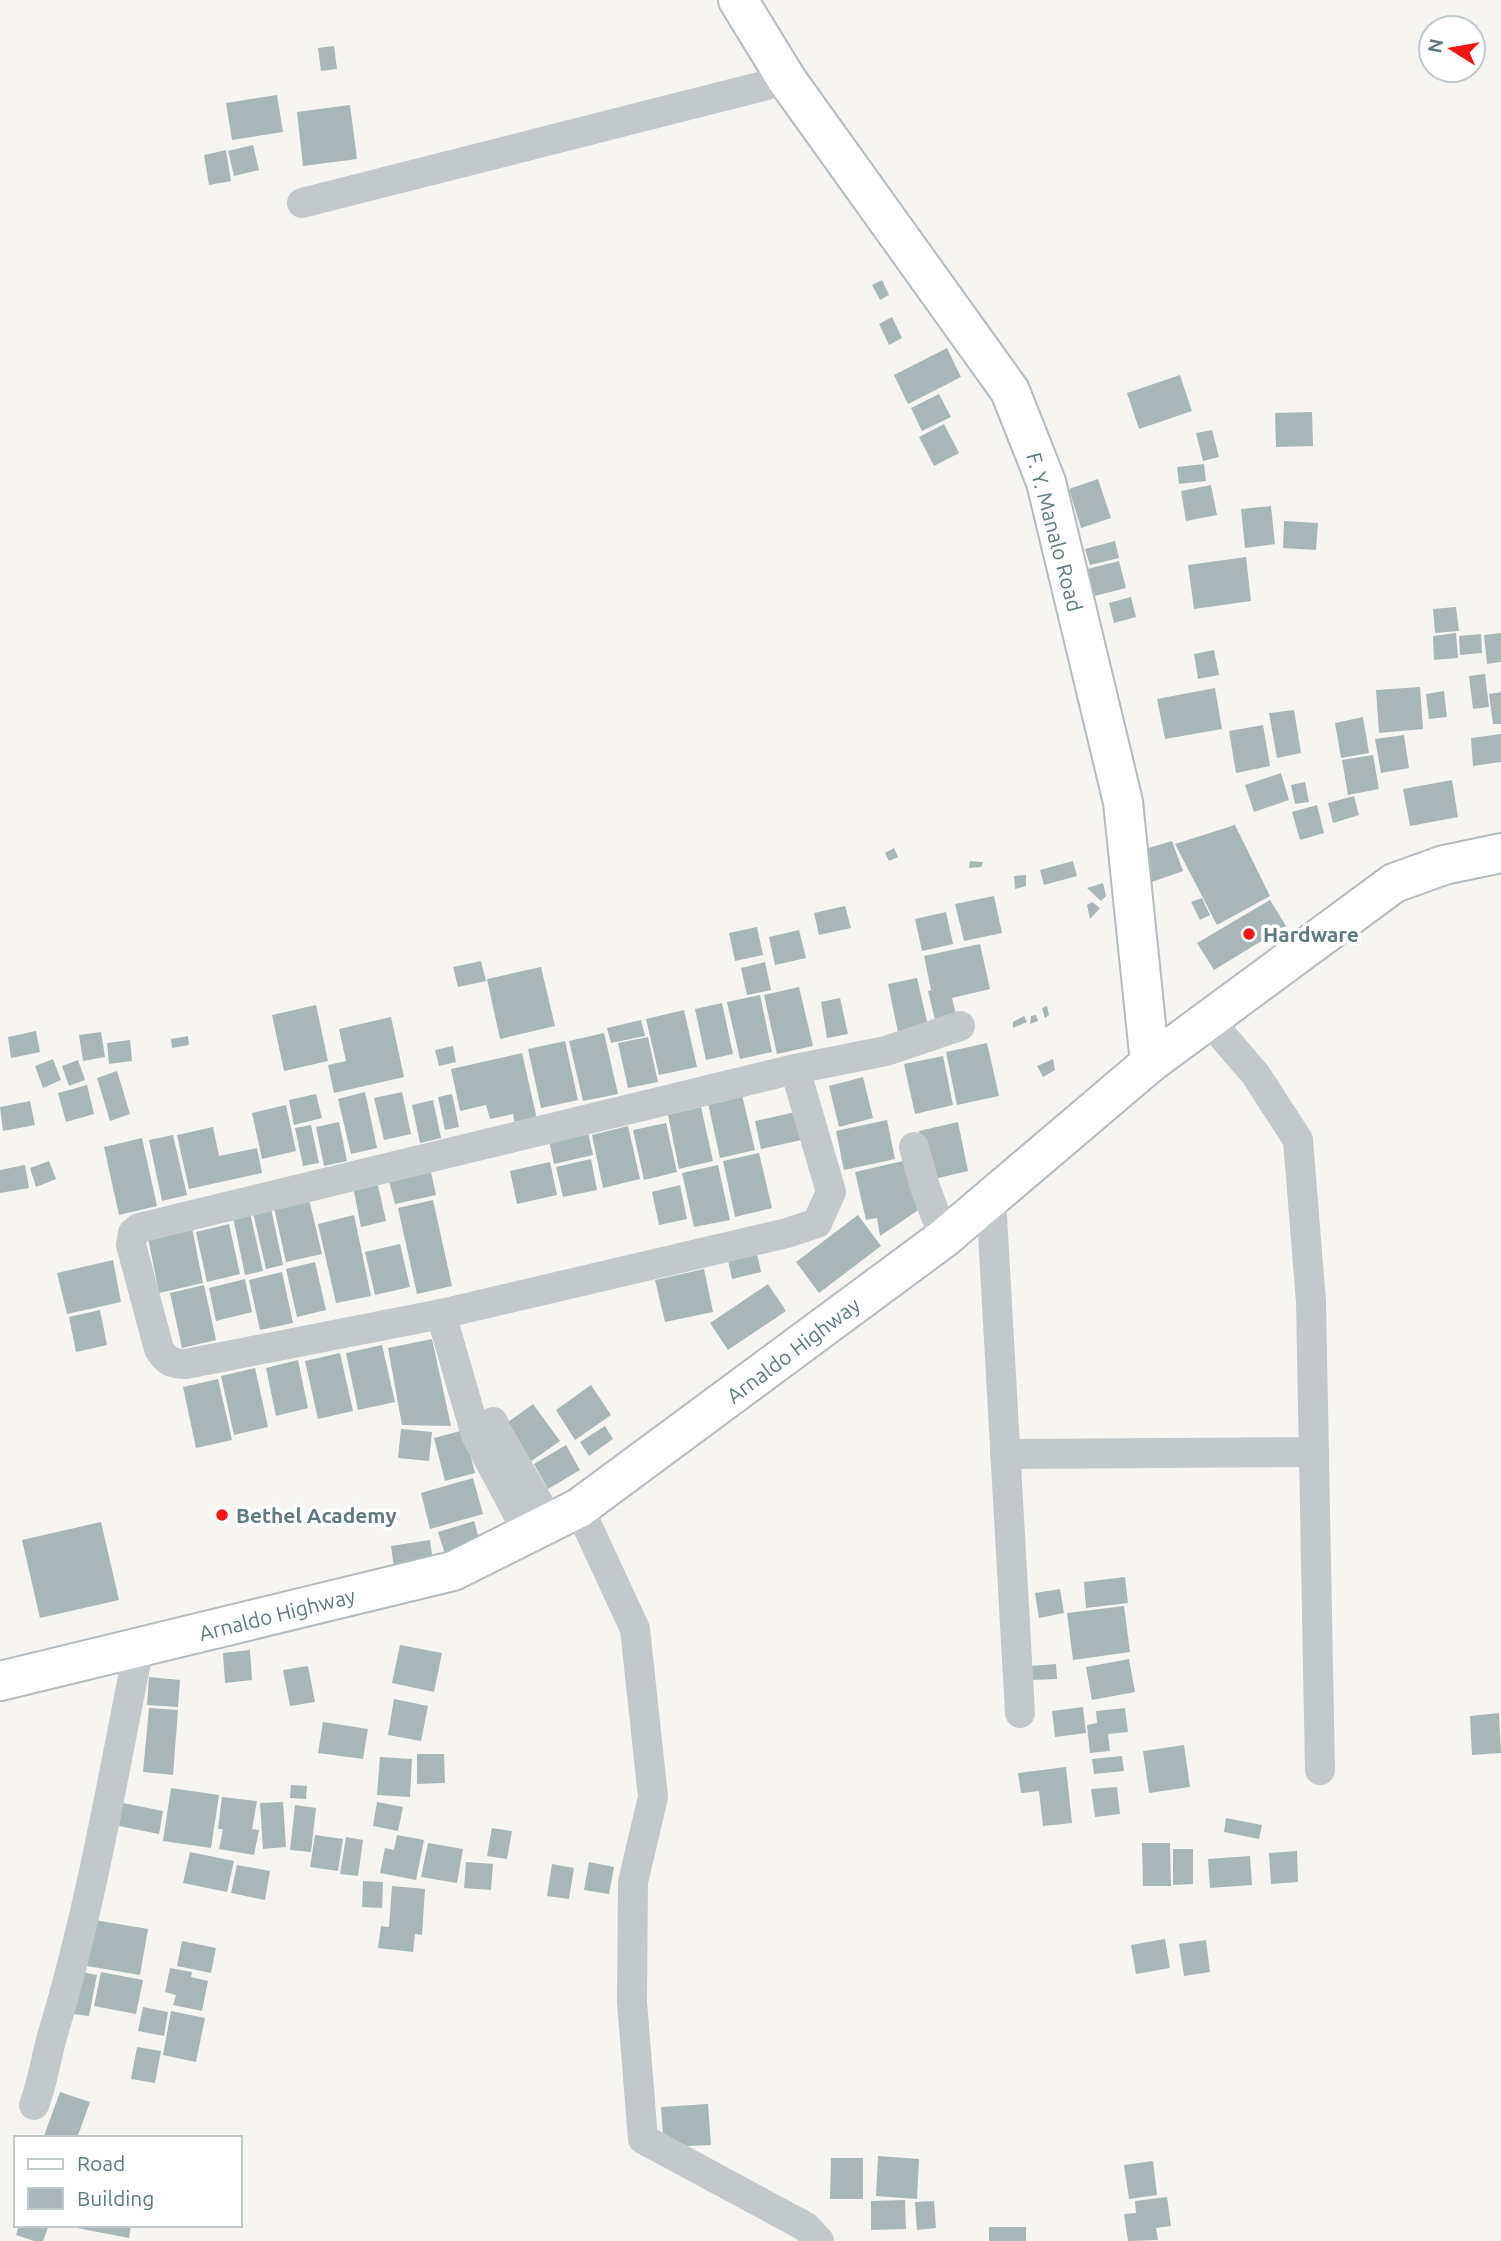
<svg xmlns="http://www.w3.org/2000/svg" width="1501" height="2241" font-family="Ubuntu,sans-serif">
<rect width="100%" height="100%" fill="#f6f5f2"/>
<g fill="#a9b6b8">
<polygon points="334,46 337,69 321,71 318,48"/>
<polygon points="277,95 283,132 232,140 226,103"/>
<polygon points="350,105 357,159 303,166 297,112"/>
<polygon points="253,145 259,170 234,176 228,151"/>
<polygon points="226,150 231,181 209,185 204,155"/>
<polygon points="882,280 889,295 880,300 872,285"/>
<polygon points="892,317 902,338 889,345 879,324"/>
<polygon points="947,348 961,377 908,404 894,375"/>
<polygon points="1180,375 1192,411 1139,429 1127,393"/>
<polygon points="939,394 951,417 922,431 911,408"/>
<polygon points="1312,412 1313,446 1276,447 1275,413"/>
<polygon points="944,424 959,453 934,466 919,437"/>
<polygon points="1212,430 1219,457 1203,461 1196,433"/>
<polygon points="1204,464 1206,481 1179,484 1177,467"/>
<polygon points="1098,479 1111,518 1081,528 1069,489"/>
<polygon points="1211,485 1217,515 1186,521 1181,491"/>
<polygon points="1271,506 1275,544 1245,548 1241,509"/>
<polygon points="1284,521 1318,523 1316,550 1283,548"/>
<polygon points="1115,541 1119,558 1090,565 1085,549"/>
<polygon points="1246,557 1251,601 1194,609 1188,565"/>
<polygon points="1119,561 1126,588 1079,600 1072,573"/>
<polygon points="1131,597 1136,617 1114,623 1109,603"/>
<polygon points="1456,607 1459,631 1435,633 1433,609"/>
<polygon points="1456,633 1458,658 1434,660 1433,636"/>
<polygon points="1501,633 1501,662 1487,664 1484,635"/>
<polygon points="1481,634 1482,653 1460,655 1459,636"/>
<polygon points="1214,650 1219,675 1198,679 1194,654"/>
<polygon points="1485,674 1489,707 1473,709 1469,676"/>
<polygon points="1420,687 1423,729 1379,733 1376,690"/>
<polygon points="1215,688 1222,729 1165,739 1157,699"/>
<polygon points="1444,691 1447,717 1429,719 1426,694"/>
<polygon points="1501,692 1501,724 1493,724 1489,694"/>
<polygon points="1294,710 1301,753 1277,758 1269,713"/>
<polygon points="1363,717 1369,753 1341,758 1335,723"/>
<polygon points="1263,725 1270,766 1236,773 1229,731"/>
<polygon points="1501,734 1501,762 1473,766 1471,738"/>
<polygon points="1404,735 1409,768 1381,773 1375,739"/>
<polygon points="1373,755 1379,789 1348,795 1342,760"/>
<polygon points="1281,773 1289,800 1254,812 1245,785"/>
<polygon points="1452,780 1458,817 1410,826 1403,789"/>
<polygon points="1305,782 1309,802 1295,804 1291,785"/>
<polygon points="1354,796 1359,815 1333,823 1328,803"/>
<polygon points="1317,805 1324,833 1300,840 1292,812"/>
<polygon points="1235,825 1270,896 1217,925 1175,844"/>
<polygon points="1172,841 1183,871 1152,882 1142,850"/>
<polygon points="894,848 898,857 889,861 885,853"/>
<polygon points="970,861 983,862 981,867 969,868"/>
<polygon points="1073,861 1077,876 1044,885 1040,870"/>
<polygon points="1026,875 1026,886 1015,889 1014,876"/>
<polygon points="1103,883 1106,896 1101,901 1087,888"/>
<polygon points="994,896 1002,933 964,941 955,904"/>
<polygon points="1202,898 1210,915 1200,920 1191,902"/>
<polygon points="1270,900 1286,926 1214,970 1197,943"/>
<polygon points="1092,902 1100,908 1090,919 1087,905"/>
<polygon points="845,906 851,928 819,935 814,913"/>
<polygon points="946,912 953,944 922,951 915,919"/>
<polygon points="757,927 763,955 735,961 729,933"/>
<polygon points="799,930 806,958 775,965 769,937"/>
<polygon points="980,944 990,989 952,998 957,1019 936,1024 928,991 931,990 924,956"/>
<polygon points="481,961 486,981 458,987 453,967"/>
<polygon points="765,962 771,990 747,995 741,968"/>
<polygon points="541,967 555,1026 500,1039 487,979"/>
<polygon points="917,978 928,1026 898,1032 888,984"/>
<polygon points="799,987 813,1046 777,1054 764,995"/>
<polygon points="760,995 772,1052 740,1059 727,1002"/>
<polygon points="840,998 848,1034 827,1038 821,1002"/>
<polygon points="722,1003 733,1054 706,1060 695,1009"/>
<polygon points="316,1005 328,1061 284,1071 272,1015"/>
<polygon points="1047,1006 1049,1015 1045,1018 1042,1008"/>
<polygon points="684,1010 697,1067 659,1075 646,1019"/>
<polygon points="1036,1015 1038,1021 1030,1024 1031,1016"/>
<polygon points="1024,1016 1027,1022 1013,1028 1013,1022"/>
<polygon points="391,1017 404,1077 334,1093 328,1065 346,1061 339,1029"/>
<polygon points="641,1020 645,1036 611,1043 607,1028"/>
<polygon points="36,1031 40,1052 11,1058 8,1037"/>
<polygon points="101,1032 105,1057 83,1061 79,1035"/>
<polygon points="604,1033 618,1094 583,1101 569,1041"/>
<polygon points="188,1036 189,1045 172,1048 171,1039"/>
<polygon points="648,1037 658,1082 628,1088 618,1043"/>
<polygon points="130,1040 132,1061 109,1064 107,1043"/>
<polygon points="565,1041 578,1100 541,1108 528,1049"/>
<polygon points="987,1043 999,1096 957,1105 946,1052"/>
<polygon points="453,1046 456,1062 439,1066 435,1050"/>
<polygon points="522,1053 537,1119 515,1124 513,1114 490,1119 486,1105 460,1111 451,1069"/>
<polygon points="943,1056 953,1105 915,1114 904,1064"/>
<polygon points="53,1059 61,1080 43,1088 35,1066"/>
<polygon points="1053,1059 1055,1070 1043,1077 1037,1066"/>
<polygon points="78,1060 85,1080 69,1086 62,1066"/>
<polygon points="117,1071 130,1114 110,1121 97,1078"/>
<polygon points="863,1077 873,1118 839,1127 829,1086"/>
<polygon points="87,1085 94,1114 66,1122 58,1093"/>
<polygon points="365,1092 377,1148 351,1154 338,1099"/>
<polygon points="402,1092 411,1134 384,1140 374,1098"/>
<polygon points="316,1094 322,1118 294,1125 289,1100"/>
<polygon points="452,1094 459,1127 445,1130 438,1097"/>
<polygon points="742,1095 755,1150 720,1158 708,1103"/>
<polygon points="433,1100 441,1138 420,1143 412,1105"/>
<polygon points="30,1101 35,1125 3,1131 0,1107"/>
<polygon points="286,1105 296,1151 262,1159 252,1113"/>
<polygon points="701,1107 713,1161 679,1169 668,1115"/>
<polygon points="800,1111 806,1139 761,1149 755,1121"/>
<polygon points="887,1120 895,1159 844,1170 836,1131"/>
<polygon points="339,1122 347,1161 324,1166 316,1127"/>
<polygon points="958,1122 968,1171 930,1180 919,1131"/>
<polygon points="666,1123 677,1172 644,1180 633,1130"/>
<polygon points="311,1125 319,1163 303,1166 295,1128"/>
<polygon points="628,1126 640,1179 603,1188 592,1135"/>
<polygon points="213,1127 219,1156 257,1148 262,1173 189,1189 177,1135"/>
<polygon points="588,1132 593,1155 554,1164 549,1140"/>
<polygon points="173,1135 187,1195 162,1201 149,1140"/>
<polygon points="142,1138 157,1206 119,1215 104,1147"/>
<polygon points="759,1153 772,1208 735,1217 723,1161"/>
<polygon points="591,1159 597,1190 563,1197 556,1167"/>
<polygon points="49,1161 56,1179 36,1187 30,1168"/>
<polygon points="903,1161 920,1209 880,1236 877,1218 866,1220 855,1172"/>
<polygon points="550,1162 557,1195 517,1204 510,1171"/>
<polygon points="25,1165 29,1188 0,1193 0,1170"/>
<polygon points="718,1165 730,1220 694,1227 682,1173"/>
<polygon points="431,1172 436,1195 395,1204 389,1181"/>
<polygon points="377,1181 386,1221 361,1227 353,1187"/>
<polygon points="680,1185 687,1219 659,1225 652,1192"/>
<polygon points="308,1195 322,1254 286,1262 273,1203"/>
<polygon points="433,1200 452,1286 417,1294 398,1208"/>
<polygon points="270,1204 283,1265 266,1269 252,1208"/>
<polygon points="250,1213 263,1271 245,1275 233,1217"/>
<polygon points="354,1215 371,1296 336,1303 318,1224"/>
<polygon points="858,1215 881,1246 819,1293 796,1262"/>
<polygon points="229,1224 240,1274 207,1282 196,1232"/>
<polygon points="192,1228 203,1283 159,1293 148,1238"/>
<polygon points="400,1244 410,1287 375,1295 365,1252"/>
<polygon points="755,1244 761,1272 732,1279 726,1251"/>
<polygon points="113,1260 121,1302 67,1314 57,1273"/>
<polygon points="315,1262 326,1310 297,1317 286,1269"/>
<polygon points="704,1269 713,1312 665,1322 655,1280"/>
<polygon points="282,1272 293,1323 260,1330 249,1280"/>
<polygon points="245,1279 252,1312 216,1321 209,1288"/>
<polygon points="768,1284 786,1311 728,1350 710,1323"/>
<polygon points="204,1285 216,1340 182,1348 170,1293"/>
<polygon points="100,1310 107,1345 76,1352 69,1317"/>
<polygon points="432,1339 451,1426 402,1425 388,1348"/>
<polygon points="382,1345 395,1402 358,1410 346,1353"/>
<polygon points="340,1353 353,1411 318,1419 305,1361"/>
<polygon points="298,1360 308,1408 276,1416 266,1368"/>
<polygon points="255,1368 268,1427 234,1435 221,1376"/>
<polygon points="218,1379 232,1440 196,1448 183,1387"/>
<polygon points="591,1385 611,1415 575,1440 556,1410"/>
<polygon points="533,1404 560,1441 530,1462 504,1425"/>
<polygon points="605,1426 613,1439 589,1456 580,1442"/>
<polygon points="401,1429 432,1432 429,1461 398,1458"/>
<polygon points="464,1430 475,1473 445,1481 434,1438"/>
<polygon points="566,1445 580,1470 548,1489 534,1464"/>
<polygon points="473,1478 483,1514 430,1529 421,1493"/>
<polygon points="474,1521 482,1549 447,1560 438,1532"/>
<polygon points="101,1522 119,1600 40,1618 22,1540"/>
<polygon points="430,1540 433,1562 394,1568 391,1546"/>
<polygon points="1125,1577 1128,1603 1086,1608 1084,1582"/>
<polygon points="1060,1589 1064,1613 1039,1618 1035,1593"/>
<polygon points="1124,1606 1130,1652 1073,1660 1067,1613"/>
<polygon points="400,1645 442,1653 434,1692 392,1683"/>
<polygon points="250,1650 252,1680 225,1683 223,1653"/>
<polygon points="1129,1659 1135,1692 1092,1700 1086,1667"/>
<polygon points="1056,1664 1057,1679 1030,1680 1030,1666"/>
<polygon points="308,1666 315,1702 290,1706 283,1670"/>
<polygon points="149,1677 180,1680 178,1707 147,1705"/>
<polygon points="394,1699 428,1706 421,1741 388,1735"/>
<polygon points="1083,1707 1086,1733 1055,1737 1052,1711"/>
<polygon points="149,1708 178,1710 173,1775 143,1772"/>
<polygon points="1125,1708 1128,1732 1108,1734 1110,1751 1090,1753 1087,1725 1097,1723 1096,1711"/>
<polygon points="1499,1713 1501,1753 1472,1755 1470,1716"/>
<polygon points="323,1722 368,1729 363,1759 318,1753"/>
<polygon points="1184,1745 1190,1787 1149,1793 1143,1751"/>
<polygon points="417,1754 444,1754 445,1783 417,1784"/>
<polygon points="1122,1756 1124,1771 1094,1774 1092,1759"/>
<polygon points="380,1757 412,1759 410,1797 377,1795"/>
<polygon points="1066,1767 1072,1823 1043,1826 1039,1791 1021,1793 1018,1773"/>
<polygon points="291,1785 307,1786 306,1799 290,1798"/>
<polygon points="1117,1787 1120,1814 1095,1817 1091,1789"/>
<polygon points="171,1788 219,1795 211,1848 163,1841"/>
<polygon points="222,1797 257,1801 252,1829 259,1830 254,1855 219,1849 223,1829 218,1829"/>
<polygon points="283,1802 286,1847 263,1849 260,1803"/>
<polygon points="377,1802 403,1807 398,1831 373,1826"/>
<polygon points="123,1803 163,1811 159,1834 119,1826"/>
<polygon points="295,1805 316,1808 311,1852 290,1850"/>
<polygon points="1226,1818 1262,1825 1259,1839 1224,1832"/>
<polygon points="492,1828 512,1831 507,1859 487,1856"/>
<polygon points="315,1835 343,1839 338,1871 310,1867"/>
<polygon points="397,1835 424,1840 416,1880 380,1873 385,1848 394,1850"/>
<polygon points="346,1837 363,1840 358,1876 340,1874"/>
<polygon points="428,1843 463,1849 457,1883 421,1877"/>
<polygon points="1142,1843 1170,1843 1171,1886 1143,1886"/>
<polygon points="1173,1849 1193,1849 1193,1884 1173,1885"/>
<polygon points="1297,1851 1298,1882 1271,1884 1269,1853"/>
<polygon points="190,1852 234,1861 227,1892 183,1883"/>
<polygon points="1250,1856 1252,1885 1210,1888 1208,1859"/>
<polygon points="466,1862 493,1864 491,1890 464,1888"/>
<polygon points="589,1862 614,1867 609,1894 584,1890"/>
<polygon points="552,1864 574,1868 569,1899 547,1896"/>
<polygon points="237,1865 270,1871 265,1900 231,1893"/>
<polygon points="363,1881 383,1882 382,1908 362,1907"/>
<polygon points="392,1886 425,1889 422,1935 415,1934 413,1952 378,1948 381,1926 389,1927"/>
<polygon points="95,1920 148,1929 140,1975 87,1966"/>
<polygon points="1165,1939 1170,1968 1136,1974 1131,1945"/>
<polygon points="1206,1940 1210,1972 1184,1976 1179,1944"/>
<polygon points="182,1941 216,1948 211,1973 177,1966"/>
<polygon points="170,1968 192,1972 191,1977 208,1981 202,2011 173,2005 176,1995 165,1992"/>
<polygon points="81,1972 97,1975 89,2016 73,2014"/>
<polygon points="101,1972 143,1980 136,2014 94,2006"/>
<polygon points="143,2007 168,2012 164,2036 138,2031"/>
<polygon points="171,2011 205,2018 196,2062 163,2055"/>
<polygon points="137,2047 161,2051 155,2083 131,2079"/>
<polygon points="60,2092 90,2102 77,2138 44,2136"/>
<polygon points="708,2104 711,2145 664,2147 661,2107"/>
<polygon points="878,2156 919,2159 917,2199 876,2196"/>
<polygon points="831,2158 863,2158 863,2199 830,2199"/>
<polygon points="1153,2161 1157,2195 1129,2199 1124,2165"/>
<polygon points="1167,2197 1171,2226 1156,2228 1158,2240 1128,2241 1124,2214 1136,2213 1135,2201"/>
<polygon points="905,2200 906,2229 871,2230 871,2201"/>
<polygon points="934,2201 936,2228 917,2230 915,2202"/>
<polygon points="19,2225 49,2225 43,2241 34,2241 16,2235"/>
<polygon points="77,2225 131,2225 129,2238 77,2228"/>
<rect x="989" y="2227" width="37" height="14"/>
</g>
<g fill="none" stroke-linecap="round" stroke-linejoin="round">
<g stroke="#b2bbbe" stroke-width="42">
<g id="secondary">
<polyline points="738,0 787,80 1010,391 1046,482 1123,802 1150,1063"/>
<polyline points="0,1681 453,1571 579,1508 944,1238 1150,1063 1394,883 1444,865 1501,853"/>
</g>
</g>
<g stroke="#c3c9cb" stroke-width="30">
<polyline points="302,203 787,80"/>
<polyline points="1208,1019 1256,1075 1298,1140 1311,1302 1320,1770"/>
<path d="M795,1069L831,1192L817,1223L787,1233L441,1314L186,1364C172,1364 166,1361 159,1349L131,1245L133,1233L139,1228L795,1069L886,1051L960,1026"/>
<polyline points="914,1147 925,1187 944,1238"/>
<polyline points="991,1198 1020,1713"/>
<polyline points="441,1314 476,1435 528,1533"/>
<polyline points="493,1422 496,1430 550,1523"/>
<polyline points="1005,1454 1314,1452"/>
<polyline points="579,1508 635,1629 653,1797 633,1882 632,2002 643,2139 806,2227 819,2241"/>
<path d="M34,2105C43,2082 46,2057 53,2033C91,1907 113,1776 139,1647"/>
</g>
<use href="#secondary" stroke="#fff" stroke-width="38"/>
</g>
<g fill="#f51613" stroke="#fff" stroke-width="2.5">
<circle cx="1249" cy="934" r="7"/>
<circle cx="222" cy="1515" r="7"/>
</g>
<g text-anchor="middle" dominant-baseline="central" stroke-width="7" stroke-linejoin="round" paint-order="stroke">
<g font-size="21" fill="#5e7980" stroke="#fff">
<text transform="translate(1055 532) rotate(75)">F. Y. Manalo Road</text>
<text transform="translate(793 1350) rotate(-37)">Arnaldo Highway</text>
<text transform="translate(277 1614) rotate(-14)">Arnaldo Highway</text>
</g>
<g font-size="21" font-weight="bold" fill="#5e7980" stroke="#fff" text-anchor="start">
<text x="1263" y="934">Hardware</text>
<text x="236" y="1515">Bethel Academy</text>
</g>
</g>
<rect x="14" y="2136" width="228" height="91" fill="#ffffff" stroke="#bfc9cc" stroke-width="2"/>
<rect x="28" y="2159" width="35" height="10" fill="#ffffff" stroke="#bfc9cc" stroke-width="2"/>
<text x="77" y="2171" font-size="21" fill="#5e7980">Road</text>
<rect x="28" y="2188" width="35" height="21" fill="#a9b6b8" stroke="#bfc9cc" stroke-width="2"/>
<text x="77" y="2206" font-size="21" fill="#5e7980">Building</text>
<g transform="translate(1452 49) rotate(281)"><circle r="33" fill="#ffffff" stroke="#bfc9cc" stroke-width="2"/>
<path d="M0-5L12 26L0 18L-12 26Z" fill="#f51613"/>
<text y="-10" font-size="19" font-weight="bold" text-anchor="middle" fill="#5e7980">N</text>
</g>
</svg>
